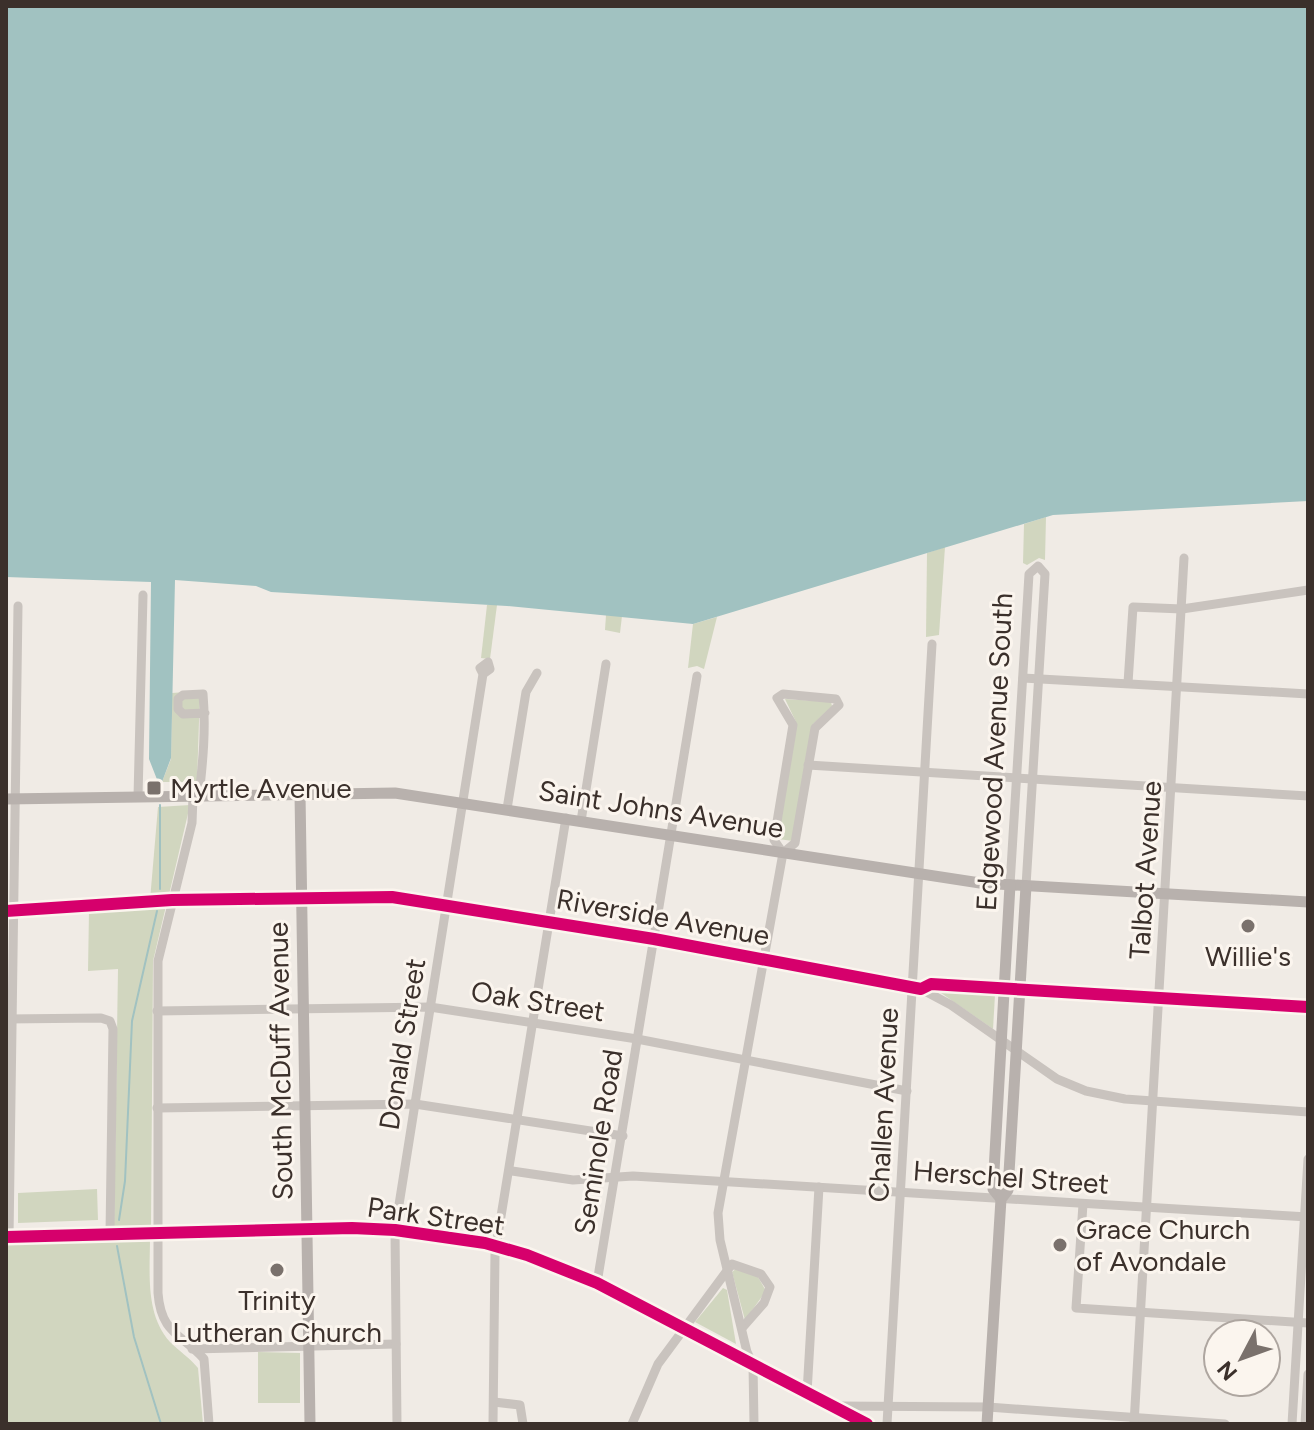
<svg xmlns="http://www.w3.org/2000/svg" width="1314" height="1430" font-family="Figtree,sans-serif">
<rect width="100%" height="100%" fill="#f0ebe5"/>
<g fill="#d1d6bf">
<polygon points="1046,517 1045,560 1039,558 1027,565 1023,563 1024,524"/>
<polygon points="945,547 939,635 926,637 927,553"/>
<polygon points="487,605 497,605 490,659 481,658"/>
<polygon points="606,615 622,616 620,633 605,630"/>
<polygon points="717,617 704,669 697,666 688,668 693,624"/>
<polygon points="200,691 197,782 162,782 171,759 172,693"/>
<polygon points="785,699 831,702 832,706 813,724 793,841 778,839 796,722"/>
<polygon points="190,805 168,899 150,900 158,807"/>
<polygon points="166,906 153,961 151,1228 114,1229 118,969 88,971 89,911"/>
<polygon points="931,986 995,995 993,1029"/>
<polygon points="97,1189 98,1220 18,1223 18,1193"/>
<path d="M150,1238C150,1273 145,1314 170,1342C179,1351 190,1358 198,1368L203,1424H6V1240Z"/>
<polygon points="737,1268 758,1277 766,1291 745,1320 732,1272"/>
<polygon points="723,1288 727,1290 736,1344 695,1322"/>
<polygon points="258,1352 300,1353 300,1403 258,1403"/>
</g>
<polygon fill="#a1c2c1" points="6,6 1308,6 1308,501 1053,515 693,624 507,606 271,592 256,586 175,580 171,758 162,782 158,782 149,759 151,582 6,577"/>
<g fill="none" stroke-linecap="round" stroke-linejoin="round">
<g stroke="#a1c2c1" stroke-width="2">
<polyline points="160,889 160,805"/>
<polyline points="119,1220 125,1181 132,1021 157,911"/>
<polyline points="117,1246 134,1337 161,1424"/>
</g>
<g stroke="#c9c3be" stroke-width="9">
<polyline points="1023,678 1308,694"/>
<polyline points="1128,683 1133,607 1182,609 1308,590"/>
<polygon points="783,694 836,699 839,705 815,728 795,843 783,853 774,840 793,725 777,698"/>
<polyline points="808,765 1308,796"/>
<path d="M193,796L192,823L158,961V1293C161,1334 182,1334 204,1359L209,1424"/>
<path d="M199,796C203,761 206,729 203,694L183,695L178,699V709L183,714L205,713"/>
<polyline points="138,797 143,595"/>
<polyline points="507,809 526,692 537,673"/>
<polyline points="581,821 606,664"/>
<polyline points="1010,885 1029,574 1038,566 1045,574 1026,886"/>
<polyline points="6,911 172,900 392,897 654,939 921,989 931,984 1308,1007"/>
<polyline points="921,989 951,1005 1057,1079 1086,1091 1125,1099 1308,1112"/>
<polyline points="157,1011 430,1007 637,1039 907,1091"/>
<polyline points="6,1019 101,1018 110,1021 113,1029 110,1233"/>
<polyline points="157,1108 415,1104 623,1136"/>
<polyline points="512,1171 573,1180 633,1176 1308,1217"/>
<polyline points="1083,1204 1076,1308 1308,1323"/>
<polyline points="6,1237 352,1228 395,1230 485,1243 527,1255 597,1283 867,1424"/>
<polyline points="9,1237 18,606"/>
<polyline points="597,1283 697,676"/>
<polyline points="192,1349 396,1344"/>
<polyline points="807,1393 819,1187"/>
<polyline points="494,1402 520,1405 523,1424"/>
<polyline points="836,1406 988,1407 1225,1424"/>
<polyline points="397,1424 395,1230 483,674 480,668 488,662 490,669 483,674"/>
<polyline points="493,1424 495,1253 566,818"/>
<polyline points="632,1424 658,1364 732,1264 761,1274 770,1287 764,1303 742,1328"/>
<polyline points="754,1424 753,1365 747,1352 720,1240 718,1213 783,853"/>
<polyline points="887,1424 932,644"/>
<polyline points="1134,1424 1184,558"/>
<polyline points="1292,1424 1308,1159"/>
<polyline points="1305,1424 1308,1374"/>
</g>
<g stroke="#b8b1ad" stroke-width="11">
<polyline points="300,794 310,1424"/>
<polyline points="6,799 395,793 980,883 1308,902"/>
<polyline points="1001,1199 993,1189 1010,885"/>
<polyline points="987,1424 1001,1199 1008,1190 1026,886"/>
</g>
<g stroke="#fbf5ee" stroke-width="17">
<g id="cycleway">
<polyline points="6,911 172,900 392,897 654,939 921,989 931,984 1308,1007"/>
<polyline points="6,1237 352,1228 395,1230 485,1243 527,1255 597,1283 867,1424"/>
</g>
</g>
<use href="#cycleway" stroke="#d6006c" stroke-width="12"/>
</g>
<g fill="#7a716c" stroke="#fbf5ee" stroke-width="3">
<rect x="146" y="780" width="16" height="16" rx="4"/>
<circle cx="1248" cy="926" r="8"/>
<circle cx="1060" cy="1245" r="8"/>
<circle cx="277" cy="1270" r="8"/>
</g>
<g text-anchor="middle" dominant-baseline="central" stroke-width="6" stroke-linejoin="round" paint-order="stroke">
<g font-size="28" fill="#3b302b" stroke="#fbf5ee">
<text transform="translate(994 752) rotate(-87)">Edgewood Avenue South</text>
<text transform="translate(661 809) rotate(9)">Saint Johns Avenue</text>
<text transform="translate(1145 870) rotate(-86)">Talbot Avenue</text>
<text transform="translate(663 917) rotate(10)">Riverside Avenue</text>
<text transform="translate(538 1001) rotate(9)">Oak Street</text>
<text transform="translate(402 1044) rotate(-81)">Donald Street</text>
<text transform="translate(280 1061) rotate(-91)">South McDuff Avenue</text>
<text transform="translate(883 1105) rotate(-87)">Challen Avenue</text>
<text transform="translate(598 1142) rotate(-81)">Seminole Road</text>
<text transform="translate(1011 1177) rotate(4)">Herschel Street</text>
<text transform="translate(436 1216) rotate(8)">Park Street</text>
</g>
<g font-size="28" fill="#3b302b" stroke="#fbf5ee" text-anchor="start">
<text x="170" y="788">Myrtle Avenue</text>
<text x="1248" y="956" text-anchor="middle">Willie's</text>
<text x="1076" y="1229">Grace Church<tspan x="1076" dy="32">of Avondale</tspan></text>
<text x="277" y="1300" text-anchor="middle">Trinity<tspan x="277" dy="32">Lutheran Church</tspan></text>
</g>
</g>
<rect width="1314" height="1430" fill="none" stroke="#3b302b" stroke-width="16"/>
<g transform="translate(1242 1358) rotate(229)"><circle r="38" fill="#fbf5ee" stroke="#aea6a0" stroke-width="2"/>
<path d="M0-6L14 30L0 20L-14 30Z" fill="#7a716c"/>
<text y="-12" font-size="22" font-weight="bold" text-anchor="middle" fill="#3b302b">N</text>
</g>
</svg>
